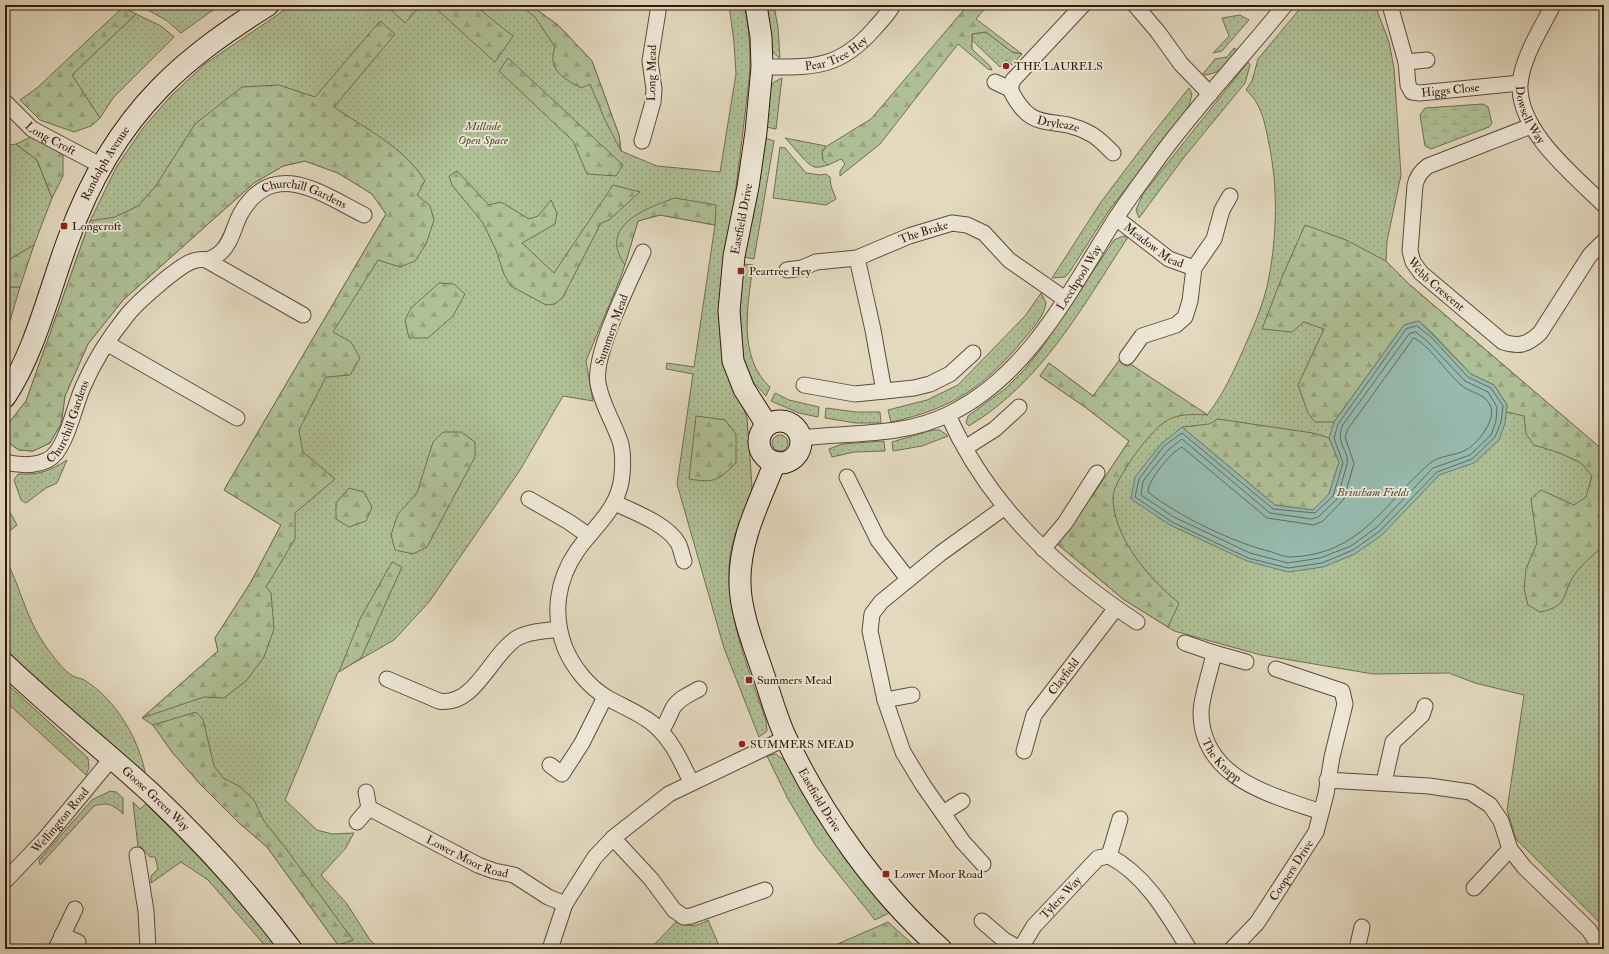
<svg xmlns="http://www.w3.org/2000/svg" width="1609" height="954" font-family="'IM FELL Double Pica',serif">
<defs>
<pattern id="green-dots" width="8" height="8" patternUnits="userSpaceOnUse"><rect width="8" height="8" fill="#afc096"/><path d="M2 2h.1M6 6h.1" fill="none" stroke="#97a480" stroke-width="1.8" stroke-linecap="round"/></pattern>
<pattern id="forest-firs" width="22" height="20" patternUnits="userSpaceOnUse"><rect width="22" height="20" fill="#afc096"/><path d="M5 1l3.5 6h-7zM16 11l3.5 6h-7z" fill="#97a480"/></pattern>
<pattern id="wetland-marsh" width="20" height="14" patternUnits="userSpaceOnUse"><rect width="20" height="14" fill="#afc096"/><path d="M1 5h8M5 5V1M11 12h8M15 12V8" fill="none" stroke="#97a480"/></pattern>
</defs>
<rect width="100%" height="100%" fill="#e3d9bf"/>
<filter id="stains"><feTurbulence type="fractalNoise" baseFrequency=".005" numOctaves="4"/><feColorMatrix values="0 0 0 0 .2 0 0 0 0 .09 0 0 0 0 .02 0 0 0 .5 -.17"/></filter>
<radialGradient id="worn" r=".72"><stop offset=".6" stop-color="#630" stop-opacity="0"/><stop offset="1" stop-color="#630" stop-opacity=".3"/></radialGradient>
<g fill="url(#green-dots)" stroke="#726d52">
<polygon points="139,5 220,5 181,33 166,20"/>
<path d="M292,5H530L558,25L592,61L619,135L621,151L657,166L720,172L736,74L734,42L729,5H744C750,31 751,55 749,81L720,319L727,361L747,418L752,486L751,494C744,511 736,528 732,546C719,600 749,670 766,721L767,731L759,737L724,648L677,484L693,374L666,369L667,363L694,367L715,225L660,215L638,221L622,274L586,361L593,401L563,396L520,470L429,602L394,640L338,672L285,800L317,830L332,834L354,833L345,849L321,875L347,904L370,940L380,949H341L267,847L238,822L200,784L172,752L153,725L142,718L218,651L215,638L251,582L281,525L224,490L386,214L372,194L338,173L305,161L283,166L254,183L123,300L88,344L65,396L61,424L50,443L33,451L19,450L6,441L5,428L26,401L90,221L117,166L143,128L170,97L205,64Z"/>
<path d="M764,5H774L778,28L780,58C764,50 766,21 764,5Z"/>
<path d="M1303,5H1375L1389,42L1394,68L1401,175L1387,241L1386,261L1410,285L1604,451V927L1516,839L1507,810L1524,695L1475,683L1449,673L1373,674L1261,655L1174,631L1123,599L1055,542L1093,495L1129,441L1085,407L1040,376L1049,363L1093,396L1121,358L1207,415C1221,398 1231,377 1240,357C1251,332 1264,305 1269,277C1277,234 1278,187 1269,144C1265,124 1262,104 1246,90L1252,81L1258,59Z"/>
<polygon points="136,14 161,26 174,37 113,98 100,118 71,75"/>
<polygon points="1240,15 1249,20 1222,51 1213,53 1229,36 1222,18"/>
<polygon points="986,32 1012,52 1022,54 1012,65 1006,60 1000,67 972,40 972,34"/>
<path d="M1234,48L1237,50C1226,63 1221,75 1202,75L1215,59L1227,57Z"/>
<polygon points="1248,62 1250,65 1245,83 1185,156 1139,218 1136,210 1143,194"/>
<polygon points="782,78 776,129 766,127 770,88 774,82"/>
<polygon points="1189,88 1192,94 1189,106 1108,212 1069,273 1065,277 1052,278 1101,202 1147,141"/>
<polygon points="765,138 774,141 754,259 744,257"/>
<path d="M785,138L826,146L822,152L823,160L828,165C824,166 819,168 815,167C807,166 793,145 785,138Z"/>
<polygon points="16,144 37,160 52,198 34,245 5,262 5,146"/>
<polygon points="780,147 785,148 806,173 821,175 826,174 830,177 831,186 836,199 826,205 773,198"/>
<path d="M1123,236L1128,237C1082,307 1043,381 969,426L966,423L968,416L1005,389L1025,369L1041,349L1114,240Z"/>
<path d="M743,264L753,265C748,304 737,357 770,387L766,396L748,376L743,365L737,311Z"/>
<polygon points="7,287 20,287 5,338 5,289"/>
<path d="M1041,293L1046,303C1044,317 1032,329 1024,339C984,387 952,409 891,422L888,410L927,400L958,385L1025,316Z"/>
<polygon points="775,393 789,400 819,407 818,417 799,413 771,401"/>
<polygon points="826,408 856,412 880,412 881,423 856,423 825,418"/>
<polygon points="933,430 940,430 948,436 922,446 893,451 892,442"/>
<circle cx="780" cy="443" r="8"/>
<polygon points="884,441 885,451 854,452 832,457 829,449 842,444"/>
<path d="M67,460L57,483L46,488L26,503L21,500L14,480L18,474C40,475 49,471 67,460Z"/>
<path d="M5,558C20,585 25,616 43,642C48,650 64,672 73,676C76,678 81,678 84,680C116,699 141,742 146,778L5,653Z"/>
<polygon points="5,682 88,758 89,768 86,775 5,701"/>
<polygon points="776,754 789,764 891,912 875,920 816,846 788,799 767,756"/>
<path d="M110,791L116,792L123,798V814C113,804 107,802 94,806L40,865L39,860L92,800Z"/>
<path d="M133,802L140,809L146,804C192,850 239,897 279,949H268L208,880L181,862L151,883V876L158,869L155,857H150L141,847H138Z"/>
<path d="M708,920L718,943L714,949H650L676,922C690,927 696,927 708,920Z"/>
</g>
<g fill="url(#forest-firs)" stroke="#726d52">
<polygon points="395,5 421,5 405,23 391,10"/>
<polygon points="432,5 474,5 513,36 495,62"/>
<path d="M520,5H530L558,25L592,61L619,135L621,151L605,120L590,84L581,88C563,78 547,70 555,47L535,17Z"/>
<polygon points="968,5 988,5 976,19 1022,54 1012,52 986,32 972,34 972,49 990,66 992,70 988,69 958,44 880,144 840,176 840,171 845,164 841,159 828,165 823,160 822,152 827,146 871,119"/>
<polygon points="123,7 136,14 72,75 100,118 91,126 74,132 40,120 20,100 37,88"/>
<path d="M380,21L395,34L334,107C366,129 404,147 425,181L417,195L430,206L434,220L426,244L415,261L400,267L378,260L333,332L351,342L360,358L350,375L326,377L299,430L303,452L335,479L295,513V539L266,587L271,593L274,629L264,657L246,681L224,698L204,697L142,718L218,651L215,638L251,582L281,525L224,490L386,214L372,194L338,173L305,161L283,166L254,183L123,300L88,344L65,396L61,424L50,443L33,451L19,450L6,441L5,428L26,401L90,221L115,217L138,206L155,187L195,124L242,87L279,85L315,97Z"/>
<polygon points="508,58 623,165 616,176 587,174 573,141 499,71"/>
<polygon points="33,136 63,155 63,176 52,198 37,160 16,144"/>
<polygon points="457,171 489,205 501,202 529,219 538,216 551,200 557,213 555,224 522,243 554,273 613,185 640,192 609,220 601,223 563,297 555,304 546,305 511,286 504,274 496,250 483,223 452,185 449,176"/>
<path d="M675,198L716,205L715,225L660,215L638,221L625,265C597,226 646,208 675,198Z"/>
<path d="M1305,225L1346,240L1386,261L1410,285L1604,451V546C1594,554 1583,563 1575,574C1561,594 1570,606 1540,612L1528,605L1524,589L1526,569L1537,543L1531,499L1541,490L1574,505L1586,497L1592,476L1581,463L1560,453L1534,445L1526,434L1524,416L1506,412L1507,405L1494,385L1471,374L1433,334L1419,321L1404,325L1334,422H1315L1308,413L1298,385L1324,329L1304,322L1292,332L1262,329L1282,277Z"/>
<polygon points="34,245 20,287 7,287 5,289 5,262"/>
<polygon points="439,283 454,284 465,294 453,316 428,338 409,338 405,320 411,308"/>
<path d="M1121,358L1208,415C1173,413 1165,417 1143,444C1134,455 1114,483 1113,497C1113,537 1149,579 1179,603L1168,627L1123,599L1055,542L1093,495L1129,441L1085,407L1040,376L1049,363L1093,396Z"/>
<path d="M696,416L725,420L736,434V463C718,481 714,483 689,479Z"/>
<polygon points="1218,419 1313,433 1329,438 1339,462 1329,494 1313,510 1275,505 1182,427 1209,424"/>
<polygon points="443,432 461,432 475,442 475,457 427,547 413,554 395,550 391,535 398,514 417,493 433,442"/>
<polygon points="349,488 364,492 372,507 366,521 349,527 336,519 336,503"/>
<polygon points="5,503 17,525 5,535"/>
<polygon points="392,562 402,567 361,658 339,672 360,619"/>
<polygon points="196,712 203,719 214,766 223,778 239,786 254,800 264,821 287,850 353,940 338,945 267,847 238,822 200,784 172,752 153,725"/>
<polygon points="888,922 918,949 826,949"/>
</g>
<polygon fill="url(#wetland-marsh)" stroke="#726d52" points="1483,104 1488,107 1492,123 1489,127 1431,149 1425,146 1420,115 1425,108"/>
<polygon fill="#96baae" stroke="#6f7a6e" points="1419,321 1471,374 1494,385 1507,405 1505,423 1499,440 1474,463 1439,475 1383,534 1355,554 1323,567 1288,572 1247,561 1170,525 1131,499 1135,477 1161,444 1182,427 1275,505 1313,510 1329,494 1339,462 1329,438 1334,422 1404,325"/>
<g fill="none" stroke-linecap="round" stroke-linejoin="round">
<g stroke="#656a5e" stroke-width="1">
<polygon points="1417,326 1431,337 1468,377 1491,388 1503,406 1501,422 1495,437 1472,459 1437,472 1380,531 1353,550 1322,563 1288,568 1248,558 1172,522 1135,497 1139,479 1164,446 1182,433 1273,509 1315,513 1333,496 1343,463 1334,438 1338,424 1406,329"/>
<path d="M1416,332L1427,341L1465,381L1488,392L1497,407L1496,421L1491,435L1470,455L1433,468L1377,527L1351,546L1320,558L1288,563L1250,553L1174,517L1141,495L1143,481L1168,450L1182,439L1270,513L1311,519L1318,517L1337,499L1347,464C1349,448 1336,447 1342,426L1409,334Z"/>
<path d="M1414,338C1429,345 1447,373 1461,385C1471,394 1487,393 1491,408C1495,422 1477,444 1466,450C1455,456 1439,455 1429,464C1383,504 1361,555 1290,557C1284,557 1278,554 1272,552C1234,543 1178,516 1148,492C1148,480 1171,452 1182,447L1267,518L1314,525L1323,521L1344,499L1354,463L1345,437L1348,429Z"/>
</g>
<g stroke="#604a3a" stroke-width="17">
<g id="street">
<polyline points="1135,5 1158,32 1181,64 1210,94"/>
<path id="s1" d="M1390,5L1406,62L1408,85L1412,92L1420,93L1520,83"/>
<path id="s2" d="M1553,5C1541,29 1523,56 1520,83C1517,131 1574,175 1604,205"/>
<polyline points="1406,62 1427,60"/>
<path id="s3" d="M762,67C812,67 838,70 874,29C881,21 888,14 893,5"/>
<path id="s4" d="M995,82L1010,89C1033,137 1053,113 1089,133C1098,137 1106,146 1113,153"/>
<polyline points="1010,89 1013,80 1083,5"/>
<path id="s5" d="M5,102L32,129L102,166"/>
<path id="s6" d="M1531,126L1428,166C1421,171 1417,176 1415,185L1410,251L1413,262L1421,273L1503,342C1519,347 1527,345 1540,333L1590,255L1604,241"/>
<polyline points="642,141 653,102 654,89 650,61 659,5"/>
<path id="s7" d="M1116,218L1169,259L1194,268"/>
<path d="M643,252C630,281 593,354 598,383C601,403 613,421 620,441C624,453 623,475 620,487C613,514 592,529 577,551C557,580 552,614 565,648C573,667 588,686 606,697C621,706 638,712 652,723C671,738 681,761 691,782"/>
<polyline points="857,258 873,330 884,391"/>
<polyline points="208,261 303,315"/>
<path id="s8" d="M787,270L802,268L816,262L857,258L909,236L952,223L967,225L984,233L1009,260L1065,299"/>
<polyline points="108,344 237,418"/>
<polyline points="1127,357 1142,336 1176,325 1185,317 1190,301 1194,268 1214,239 1222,210 1230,196"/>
<polyline points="804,385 855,394 914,388 930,384 950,374 973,353"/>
<path d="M948,415C988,504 1056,569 1137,622"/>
<path id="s9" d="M800,438C850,432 903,437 949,414C1029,375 1069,292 1114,221C1128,199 1145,177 1160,156C1199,103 1244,56 1285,5"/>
<polyline points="965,448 995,429 1019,407"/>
<path id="s10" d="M5,462C21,466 45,467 56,453C69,435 74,409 82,389C93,363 110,336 128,314C138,302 178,266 193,261C205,257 206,264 220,253C232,243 234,225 241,213C274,157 322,194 364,215"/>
<polyline points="847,477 878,540 908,579"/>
<polyline points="529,499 569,522 589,536"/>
<path d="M615,503C634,512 667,524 678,543C681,548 682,556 684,561"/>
<polyline points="1043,549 1065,523 1097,473"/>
<polyline points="1185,643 1214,653 1246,662"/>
<path id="s11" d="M1214,653C1211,670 1201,697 1201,713C1202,779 1272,795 1321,812"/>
<path d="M387,679L439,701C475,707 491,654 517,638C529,631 546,631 559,629"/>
<polyline points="885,700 912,695"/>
<path d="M661,731C667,723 669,716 673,708C679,698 690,694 699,689"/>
<path id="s12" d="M1024,751L1034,715L1116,608"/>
<polyline points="550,765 562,774 582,743 605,697"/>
<polyline points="1327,780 1429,786 1470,792 1490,805 1501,821 1510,849 1524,867 1589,930 1601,949"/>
<polyline points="1384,782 1393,742 1422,715 1425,706"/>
<path id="s13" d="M369,808L478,865L494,871L514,875L548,897L565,904"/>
<polyline points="943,813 962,801"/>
<polyline points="357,822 369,808 366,792"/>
<polyline points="613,838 651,879 674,910 684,917 691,916 765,890"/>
<polyline points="137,855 146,911 148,949"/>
<polyline points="1109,856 1120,819"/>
<polyline points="983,864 963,842 923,785 903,752 885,700 870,631 872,614 881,602 941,553 1005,507"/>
<path id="s14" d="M5,881L44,840L112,758"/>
<polyline points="1474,888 1510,849"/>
<polyline points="982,921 1004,940 1020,949"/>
<polyline points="62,935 78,942"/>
<polyline points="56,949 75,909"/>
<polyline points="550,949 565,904 595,857 613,838 669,794 786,738"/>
<path id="s15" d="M1020,949L1034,926L1098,858L1109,856C1146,875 1168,915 1189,949"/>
<path id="s16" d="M1232,949L1257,923L1316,832L1326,794L1332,757L1345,704L1342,691L1276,669"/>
<polyline points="1357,949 1362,927"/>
</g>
</g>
<g stroke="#341a0e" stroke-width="23">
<g id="secondary">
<polyline points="756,5 761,37 762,67 756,132 748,187 734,256 729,311 733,361 744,389 767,425"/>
<path id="s17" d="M5,397C35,352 49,291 68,240C88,184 119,130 160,88C192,55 230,29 268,5"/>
<circle cx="780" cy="442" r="21"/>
<path id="s18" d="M775,462C760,501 739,539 740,583C740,610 753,644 762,670C770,693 776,717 786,738C822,815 878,893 941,949"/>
<path id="s19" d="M5,664C52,709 103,749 151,793C202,841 249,893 291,949"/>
</g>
</g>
<use href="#street" stroke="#ede6d5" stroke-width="15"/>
<use href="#secondary" stroke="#ede6d5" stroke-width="21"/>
</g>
<g fill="#8f2418" stroke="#ede6d5" stroke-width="1.5">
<circle cx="1006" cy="66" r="4"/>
<rect x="60" y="222" width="8" height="8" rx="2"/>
<rect x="737" y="267" width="8" height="8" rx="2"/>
<rect x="745" y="676" width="8" height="8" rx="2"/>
<circle cx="742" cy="744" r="4"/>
<rect x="882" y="870" width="8" height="8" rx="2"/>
</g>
<g text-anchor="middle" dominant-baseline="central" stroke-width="3.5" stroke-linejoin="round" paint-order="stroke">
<g font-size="12" fill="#341a0e" stroke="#ede6d5">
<text stroke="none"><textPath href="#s3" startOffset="77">Pear Tree Hey</textPath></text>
<text transform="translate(652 73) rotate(-89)">Long Mead</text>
<text stroke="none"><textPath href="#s1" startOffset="129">Higgs Close</textPath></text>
<text stroke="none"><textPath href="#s2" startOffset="119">Dowsell Way</textPath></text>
<text stroke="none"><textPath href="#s4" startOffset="80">Dryleaze</textPath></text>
<text stroke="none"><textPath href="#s5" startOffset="59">Long Croft</textPath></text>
<text stroke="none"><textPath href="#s17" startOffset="255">Randolph Avenue</textPath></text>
<text stroke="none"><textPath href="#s10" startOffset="447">Churchill Gardens</textPath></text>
<text transform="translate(742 219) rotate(-79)">Eastfield Drive</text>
<text stroke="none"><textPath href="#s8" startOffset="143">The Brake</textPath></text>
<text stroke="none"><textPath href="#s7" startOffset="47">Meadow Mead</textPath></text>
<text stroke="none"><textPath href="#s9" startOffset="343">Leechpool Way</textPath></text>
<text stroke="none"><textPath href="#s6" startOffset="244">Webb Crescent</textPath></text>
<text transform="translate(612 330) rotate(-70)">Summers Mead</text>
<text stroke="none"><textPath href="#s10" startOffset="88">Churchill Gardens</textPath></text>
<text stroke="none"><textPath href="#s12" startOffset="86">Clayfield</textPath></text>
<text stroke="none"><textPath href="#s11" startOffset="115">The Knapp</textPath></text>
<text stroke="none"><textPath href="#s19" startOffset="202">Goose Green Way</textPath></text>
<text stroke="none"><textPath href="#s18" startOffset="360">Eastfield Drive</textPath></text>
<text stroke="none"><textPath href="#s14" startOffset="82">Wellington Road</textPath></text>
<text stroke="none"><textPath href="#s13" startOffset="110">Lower Moor Road</textPath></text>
<text stroke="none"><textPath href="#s16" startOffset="99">Coopers Drive</textPath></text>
<text stroke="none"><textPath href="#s15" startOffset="66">Tylers Way</textPath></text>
</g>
<g font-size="12" fill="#341a0e" stroke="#ede6d5" text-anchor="start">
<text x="1014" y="66">THE LAURELS</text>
<text x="72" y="226">Longcroft</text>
<text x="749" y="271">Peartree Hey</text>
<text x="757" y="680">Summers Mead</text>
<text x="750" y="744">SUMMERS MEAD</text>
<text x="894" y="874">Lower Moor Road</text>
</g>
<g font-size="12" font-style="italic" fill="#594c37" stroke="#ede6d5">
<text x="483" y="126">Millside<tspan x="483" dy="14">Open Space</tspan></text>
<text x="1373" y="492">Brinsham Fields</text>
</g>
</g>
<rect width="1609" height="954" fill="none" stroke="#e3d9bf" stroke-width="20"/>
<rect x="6" y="6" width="1597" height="942" fill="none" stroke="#341a0e" stroke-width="2"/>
<rect x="10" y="10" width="1589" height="934" fill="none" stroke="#341a0e"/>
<rect width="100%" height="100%" filter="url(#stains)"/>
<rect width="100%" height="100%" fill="url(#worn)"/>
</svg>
